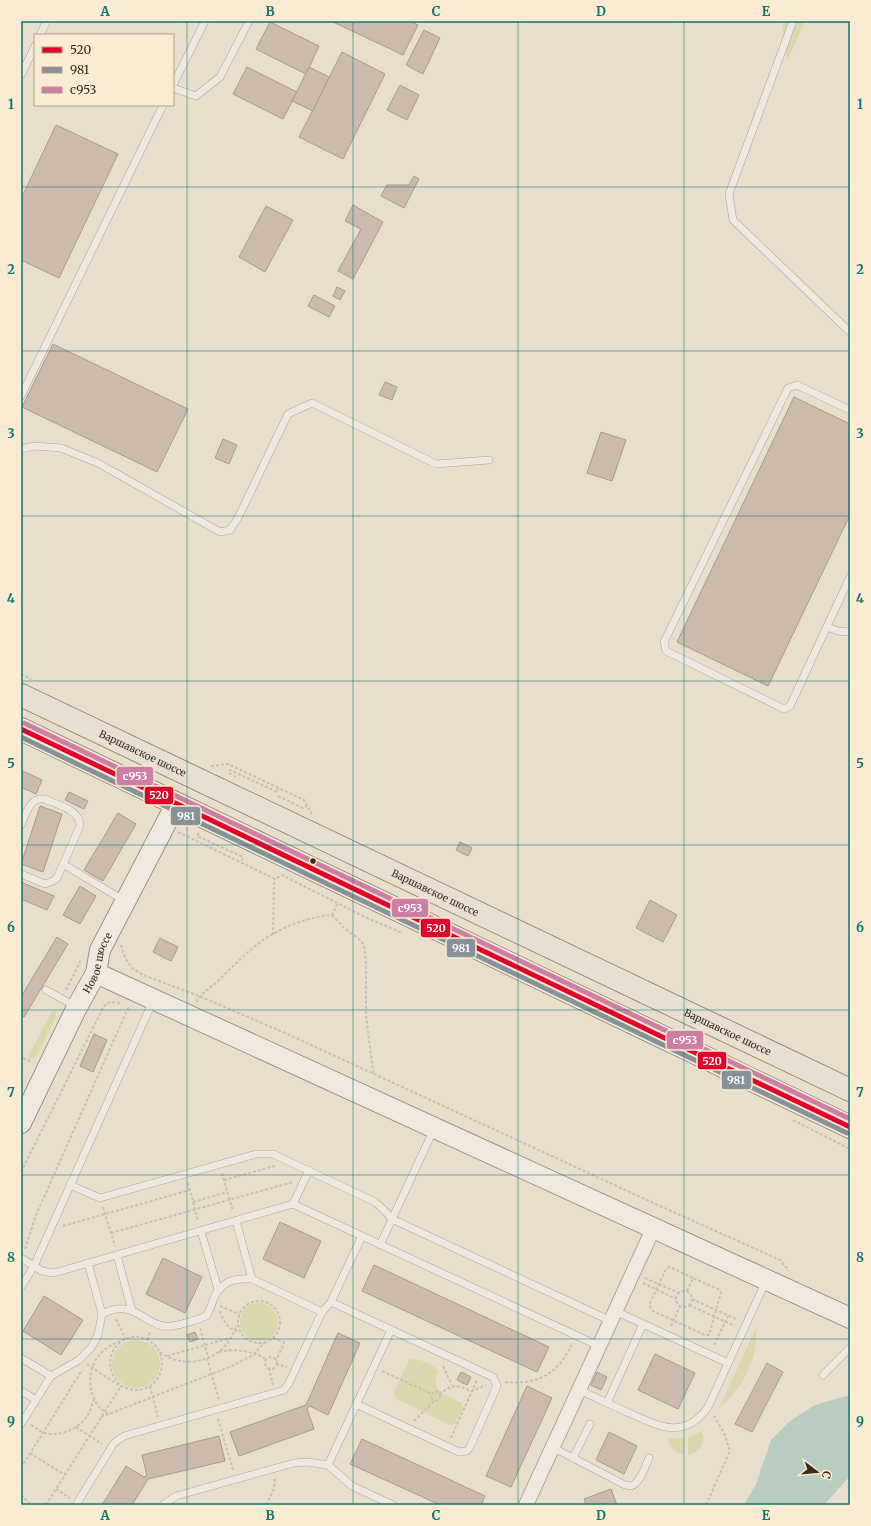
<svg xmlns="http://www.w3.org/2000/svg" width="871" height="1526" font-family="Merriweather,serif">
<rect width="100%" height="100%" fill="#e8decc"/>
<g fill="#dad7ad">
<polygon points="782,21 805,21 787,61"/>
<polygon points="54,1009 56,1012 56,1017 39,1051 33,1059 28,1057 50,1015"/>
<circle cx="259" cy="1322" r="19"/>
<path d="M757,1326C757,1360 745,1386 719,1408Z"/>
<circle cx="136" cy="1364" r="24"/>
<path d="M412,1359C420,1358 435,1365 438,1372C429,1391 449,1397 462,1403L463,1409L455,1424L450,1425L395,1398L394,1392L409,1360Z"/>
<path d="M702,1431C706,1443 700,1453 688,1455V1438Z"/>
<path d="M684,1438V1454C675,1453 670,1447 668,1439Z"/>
</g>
<polygon fill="#b8ccbf" points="850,1395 850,1476 824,1505 744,1505 756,1484 771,1440 790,1421 815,1405"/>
<g fill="#ccbbad" stroke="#a8998b">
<polygon points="331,21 410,21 418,25 403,55"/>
<polygon points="270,22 319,46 306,74 256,49"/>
<polygon points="424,30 440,38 423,74 406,65"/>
<polygon points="342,52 385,74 343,159 299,137"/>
<polygon points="247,67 297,92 283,119 233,94"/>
<polygon points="309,67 329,77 313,111 292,101"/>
<polygon points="400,85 419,95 407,120 387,110"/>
<polygon points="56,125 118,154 59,278 21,260 21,199"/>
<polygon points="414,176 419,179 404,208 381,196 387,185 409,185"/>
<polygon points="353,205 383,222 353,279 338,271 361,229 345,221"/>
<polygon points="266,206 293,220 265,272 239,257"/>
<polygon points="337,287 345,291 340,300 333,296"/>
<polygon points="314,295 335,306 329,317 308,306"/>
<polygon points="53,344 188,409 157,472 22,407"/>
<polygon points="385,382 397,387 392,400 379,395"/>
<polygon points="794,397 850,424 850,515 768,686 677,642"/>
<polygon points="601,432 626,440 612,481 587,473"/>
<polygon points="223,439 237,445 229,464 215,458"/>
<polygon points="21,770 42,780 36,794 21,787"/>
<polygon points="69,792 88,801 84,809 65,800"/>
<polygon points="40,806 62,814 43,872 21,864"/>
<polygon points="118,813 136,824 103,881 84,870"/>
<polygon points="460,842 472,848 468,856 456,850"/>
<polygon points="21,882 54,896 47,910 21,899"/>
<polygon points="80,886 96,896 80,924 63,915"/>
<polygon points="650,900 677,915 663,942 636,928"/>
<polygon points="57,937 68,944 24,1017 21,1015 21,997"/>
<polygon points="160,938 178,947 171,961 153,952"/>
<polygon points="94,1034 107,1040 93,1072 80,1066"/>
<polygon points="280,1222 321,1241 304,1278 263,1259"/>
<polygon points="163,1258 202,1277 185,1313 146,1294"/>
<polygon points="374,1265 549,1347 537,1372 362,1291"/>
<polygon points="44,1296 83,1320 61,1355 23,1331"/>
<polygon points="195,1332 198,1339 190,1342 187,1335"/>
<polygon points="338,1333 360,1343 328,1415 310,1406 307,1409 314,1429 239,1456 230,1432 306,1405"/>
<polygon points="655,1354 695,1373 678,1409 638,1390"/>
<polygon points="767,1363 783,1372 752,1432 735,1424"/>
<polygon points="461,1372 471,1377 467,1385 457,1380"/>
<polygon points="597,1372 607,1377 601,1390 591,1385"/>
<polygon points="527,1386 552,1398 511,1487 486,1476"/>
<polygon points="609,1432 637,1446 624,1474 596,1460"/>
<polygon points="219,1436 225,1461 148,1479 132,1505 102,1505 126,1466 144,1477 147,1476 142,1455"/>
<polygon points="362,1439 485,1496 481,1505 440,1505 350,1464"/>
<polygon points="611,1489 617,1505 586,1505 584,1499"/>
</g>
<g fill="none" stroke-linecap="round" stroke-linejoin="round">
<g stroke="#ada396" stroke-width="8">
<g id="lane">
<polyline points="793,21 729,194 733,220 850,332"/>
<polyline points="40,35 47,21"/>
<polyline points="21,75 35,46"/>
<polyline points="173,85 205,21"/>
<polyline points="173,88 196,96 220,77 249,21"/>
<polyline points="21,396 163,105"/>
<polyline points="850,410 797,385 788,388 664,642 666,651 784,709 790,706 850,577"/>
<polyline points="21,449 35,446 61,448 98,463 220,532 230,530 238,518 288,414 312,403 436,464 489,460"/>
<polyline points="827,627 838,631 850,632"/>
<path d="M21,825C26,814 30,796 45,799C57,805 81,810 80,826L57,878L53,881L45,884L21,874"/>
<polyline points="63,864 125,901"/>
<polyline points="46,990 75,1006"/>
<polyline points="70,1185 100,1198 256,1154 273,1154 375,1202 384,1210 392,1219 611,1321"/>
<polyline points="293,1204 309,1170"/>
<polyline points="236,1221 252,1279"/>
<polyline points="201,1231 218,1289"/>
<polyline points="380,1245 434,1129"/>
<polyline points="117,1255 132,1311"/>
<polyline points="21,1258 42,1271 54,1273 293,1204 599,1346"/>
<polyline points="88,1263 102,1314"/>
<polyline points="21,1287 34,1266 153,1001"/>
<polyline points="331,1302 493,1377 497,1386 470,1447 467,1451 459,1452 356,1404"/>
<polyline points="615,1311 728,1363"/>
<polyline points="21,1358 51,1376"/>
<polyline points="823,1375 850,1348"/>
<path d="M579,1390C595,1397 611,1405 627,1412C658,1426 684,1441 708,1407L766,1281"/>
<polyline points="21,1391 36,1400"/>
<polyline points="607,1403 643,1324"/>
<path d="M21,1424L51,1376L79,1360L91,1348L98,1335L102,1314C136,1296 146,1330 172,1326C179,1325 202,1319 207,1315C210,1310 212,1303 214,1298C221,1281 235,1278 252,1279L322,1312L331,1302L362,1236"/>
<path d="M552,1447L625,1485C626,1485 630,1486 631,1486C639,1485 646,1465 649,1458"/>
<polyline points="573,1458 590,1424"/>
<polyline points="328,1465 391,1330"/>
<polyline points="76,1505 114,1443 124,1436 284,1390 289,1383 322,1312"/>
<polyline points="163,1505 176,1496 294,1463 307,1462 328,1465 352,1486 393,1505"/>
</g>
</g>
<g stroke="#ada396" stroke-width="16">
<polyline id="street" points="526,1505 654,1227"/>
</g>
<g stroke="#9d9286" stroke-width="22">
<g id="secondary">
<polyline points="96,973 850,1318"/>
<path id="s1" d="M21,1123L77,1007L96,973L100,950L176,804"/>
</g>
</g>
<g stroke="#92887c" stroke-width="24">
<g id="primary">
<path id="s2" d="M21,695L850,1090"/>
<polyline points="21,729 850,1127"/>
</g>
</g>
<g stroke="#c7c0b6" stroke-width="2" stroke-dasharray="3 2" stroke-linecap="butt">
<polyline points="21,674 31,679"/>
<polyline points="211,766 228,764 304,800 312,814"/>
<polyline points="236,777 229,773 230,770 277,792 278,788"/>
<polyline points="278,796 303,808 307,806"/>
<polyline points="178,832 275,879 282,875 369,919 403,933"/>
<polyline points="199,833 197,836 243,857 241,862"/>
<polyline points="332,915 344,928 358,938 364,945 366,964 366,1015 373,1072 375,1074"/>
<polyline points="273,935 274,883 275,879"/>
<polyline points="121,945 125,958 132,968 143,975 199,996 283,1032 660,1206 780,1260 789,1271"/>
<polyline points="66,990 81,960"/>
<path d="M196,1002C202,992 212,987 220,979C231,968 242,957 254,947C274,930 305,917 332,915L338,903"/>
<polyline points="23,1058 32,1062"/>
<polyline points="793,1120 850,1149"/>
<polyline points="21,1172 104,1006 110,1002 120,1003"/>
<polyline points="222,1173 233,1211"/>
<polyline points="224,1180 275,1166"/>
<polyline points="188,1183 198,1221"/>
<polyline points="193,1202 227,1192"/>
<polyline points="103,1207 115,1246"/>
<polyline points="63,1226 190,1190"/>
<polyline points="111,1233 293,1182"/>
<polyline points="25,1249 36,1215 129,1006"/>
<polyline points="645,1278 679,1293"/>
<polyline points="643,1283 676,1299"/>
<polyline points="687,1291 693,1278 718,1289 721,1292 709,1335 705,1335 653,1311 650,1307 650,1303 666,1269 670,1267 693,1278"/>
<circle cx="684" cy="1299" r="8"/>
<polyline points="692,1299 738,1320"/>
<circle cx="259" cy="1322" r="21"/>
<polyline points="689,1305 735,1326"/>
<polyline points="220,1306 239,1314"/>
<path d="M220,1311C223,1320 229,1332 240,1331"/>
<polyline points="116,1319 125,1338"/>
<polyline points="671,1326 680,1306"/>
<polyline points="200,1328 208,1357"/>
<polyline points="273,1338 283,1342 284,1343 276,1361"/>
<polyline points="148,1340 150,1331"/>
<polyline points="714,1345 728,1316"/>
<path d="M160,1352C179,1367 208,1364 224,1347C230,1341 234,1333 237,1325"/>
<path d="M219,1352C235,1348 252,1351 266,1359"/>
<polyline points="167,1356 230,1338"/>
<circle cx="271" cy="1363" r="6"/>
<polyline points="207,1358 219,1400"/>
<path d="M87,1364C100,1372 121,1390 136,1390C162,1390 171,1356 151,1342C125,1323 93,1359 121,1386"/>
<polyline points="276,1364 287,1367"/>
<polyline points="443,1366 452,1385"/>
<polyline points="269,1368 273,1385"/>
<polyline points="382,1371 432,1394"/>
<path d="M505,1382C538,1385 558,1374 572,1344"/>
<polyline points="150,1386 158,1417"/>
<circle cx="436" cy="1396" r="4.5"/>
<path d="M439,1394C455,1383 455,1385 472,1391L486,1385"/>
<path d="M108,1414C89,1404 85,1375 97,1358C103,1349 111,1345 120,1341"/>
<polyline points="101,1417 232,1366 253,1355 265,1342"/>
<polyline points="218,1419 233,1470"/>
<polyline points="414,1421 434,1401"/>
<path d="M31,1425C35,1427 38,1430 42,1432C56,1438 76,1430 85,1419C90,1413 92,1406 94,1398"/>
<polyline points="76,1427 102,1444"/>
<polyline points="451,1438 477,1380"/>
<polyline points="30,1453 65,1475"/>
<polyline points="21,1468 82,1370"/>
<polyline points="56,1489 70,1498"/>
<polyline points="21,1495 31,1505"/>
<polyline points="43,1505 47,1502"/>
<polyline points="46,1505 121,1386"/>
<polyline points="266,1505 274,1489 275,1478"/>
<polyline points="706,1505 730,1451 724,1433 713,1414"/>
</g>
<use href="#lane" stroke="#efe9df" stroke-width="7"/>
<use href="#street" stroke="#efe9df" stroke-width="14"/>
<use href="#secondary" stroke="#efe9df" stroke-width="20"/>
<use href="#primary" stroke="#e7dfcf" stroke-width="22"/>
<g stroke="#f9ecd2" stroke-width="8">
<polyline id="bus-1" points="21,729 850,1127"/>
</g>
<g stroke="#f9ecd2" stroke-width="8">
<polyline id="bus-2" points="21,737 847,1133"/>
</g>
<g stroke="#f9ecd2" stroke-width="8">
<polyline id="bus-3" points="24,723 850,1119"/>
</g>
<use href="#bus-1" stroke="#e4002b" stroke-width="5"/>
<use href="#bus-2" stroke="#869199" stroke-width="5"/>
<use href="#bus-3" stroke="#ce7ea4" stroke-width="5"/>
</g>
<path fill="none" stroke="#0f766e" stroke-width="1" stroke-opacity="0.55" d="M187,21V1505M353,21V1505M518,21V1505M684,21V1505M21,187H850M21,351H850M21,516H850M21,681H850M21,845H850M21,1010H850M21,1175H850M21,1339H850"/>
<circle fill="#3d2a1c" stroke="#f9ecd2" stroke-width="1.5" cx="313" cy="861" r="3.5"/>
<g text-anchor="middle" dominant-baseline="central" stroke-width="4" stroke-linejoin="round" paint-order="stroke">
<g font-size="10" fill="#3d2a1c" stroke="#f9ecd2">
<text stroke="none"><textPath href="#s2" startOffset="135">Варшавское шоссе</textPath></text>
<text stroke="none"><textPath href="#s2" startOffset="459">Варшавское шоссе</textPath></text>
<text stroke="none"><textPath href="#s1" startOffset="178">Новое шоссе</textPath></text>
<text stroke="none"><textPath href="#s2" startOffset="783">Варшавское шоссе</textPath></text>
</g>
</g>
<g stroke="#f9ecd2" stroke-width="1.5">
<rect x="116" y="766" width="38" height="20" rx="4" fill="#ce7ea4"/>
<rect x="144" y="786" width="30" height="19" rx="4" fill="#e4002b"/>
<rect x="170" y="806" width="31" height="20" rx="4" fill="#869199"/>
<rect x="391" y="898" width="38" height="20" rx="4" fill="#ce7ea4"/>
<rect x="420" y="918" width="31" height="20" rx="4" fill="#e4002b"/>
<rect x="446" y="938" width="30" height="20" rx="4" fill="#869199"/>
<rect x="666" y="1030" width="38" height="20" rx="4" fill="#ce7ea4"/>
<rect x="697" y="1051" width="30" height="19" rx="4" fill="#e4002b"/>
<rect x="721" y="1070" width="31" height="20" rx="4" fill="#869199"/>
</g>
<g font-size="11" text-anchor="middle" font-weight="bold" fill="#fff">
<text x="135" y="780">с953</text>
<text x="159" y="799">520</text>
<text x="186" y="820">981</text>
<text x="410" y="912">с953</text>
<text x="436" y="932">520</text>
<text x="461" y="952">981</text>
<text x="685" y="1044">с953</text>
<text x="712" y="1065">520</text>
<text x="736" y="1084">981</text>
</g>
<rect width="871" height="1526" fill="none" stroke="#f9ecd2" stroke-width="44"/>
<rect x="34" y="34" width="140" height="72" fill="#f9ecd2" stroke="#ae9e89"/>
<rect x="42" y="47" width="20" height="6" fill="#e4002b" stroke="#ae9e89"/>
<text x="70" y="54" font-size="12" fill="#3d2a1c">520</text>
<rect x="42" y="67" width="20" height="6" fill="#869199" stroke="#ae9e89"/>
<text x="70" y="74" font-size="12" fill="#3d2a1c">981</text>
<rect x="42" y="87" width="20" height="6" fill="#ce7ea4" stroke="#ae9e89"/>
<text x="70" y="94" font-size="12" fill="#3d2a1c">с953</text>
<g transform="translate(817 1472) rotate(106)" stroke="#f9ecd2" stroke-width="3" paint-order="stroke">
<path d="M0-3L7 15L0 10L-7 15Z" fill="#3d2a1c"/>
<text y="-6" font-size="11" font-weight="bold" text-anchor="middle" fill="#3d2a1c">С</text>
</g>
<rect x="22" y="22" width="827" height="1482" fill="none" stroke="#0f766e" stroke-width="1.5"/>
<g font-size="13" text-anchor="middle" font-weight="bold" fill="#0f766e">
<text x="105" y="16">A</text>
<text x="270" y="16">B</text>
<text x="436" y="16">C</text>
<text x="601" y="16">D</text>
<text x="766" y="16">E</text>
<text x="11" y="109">1</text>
<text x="860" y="109">1</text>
<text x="11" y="274">2</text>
<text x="860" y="274">2</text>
<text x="11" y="438">3</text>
<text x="860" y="438">3</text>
<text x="11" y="603">4</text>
<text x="860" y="603">4</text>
<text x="11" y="768">5</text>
<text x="860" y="768">5</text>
<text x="11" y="932">6</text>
<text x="860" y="932">6</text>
<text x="11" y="1097">7</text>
<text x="860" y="1097">7</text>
<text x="11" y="1262">8</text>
<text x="860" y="1262">8</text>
<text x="11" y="1426">9</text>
<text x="860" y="1426">9</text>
<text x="105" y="1520">A</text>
<text x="270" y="1520">B</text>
<text x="436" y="1520">C</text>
<text x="601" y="1520">D</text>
<text x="766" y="1520">E</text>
</g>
</svg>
